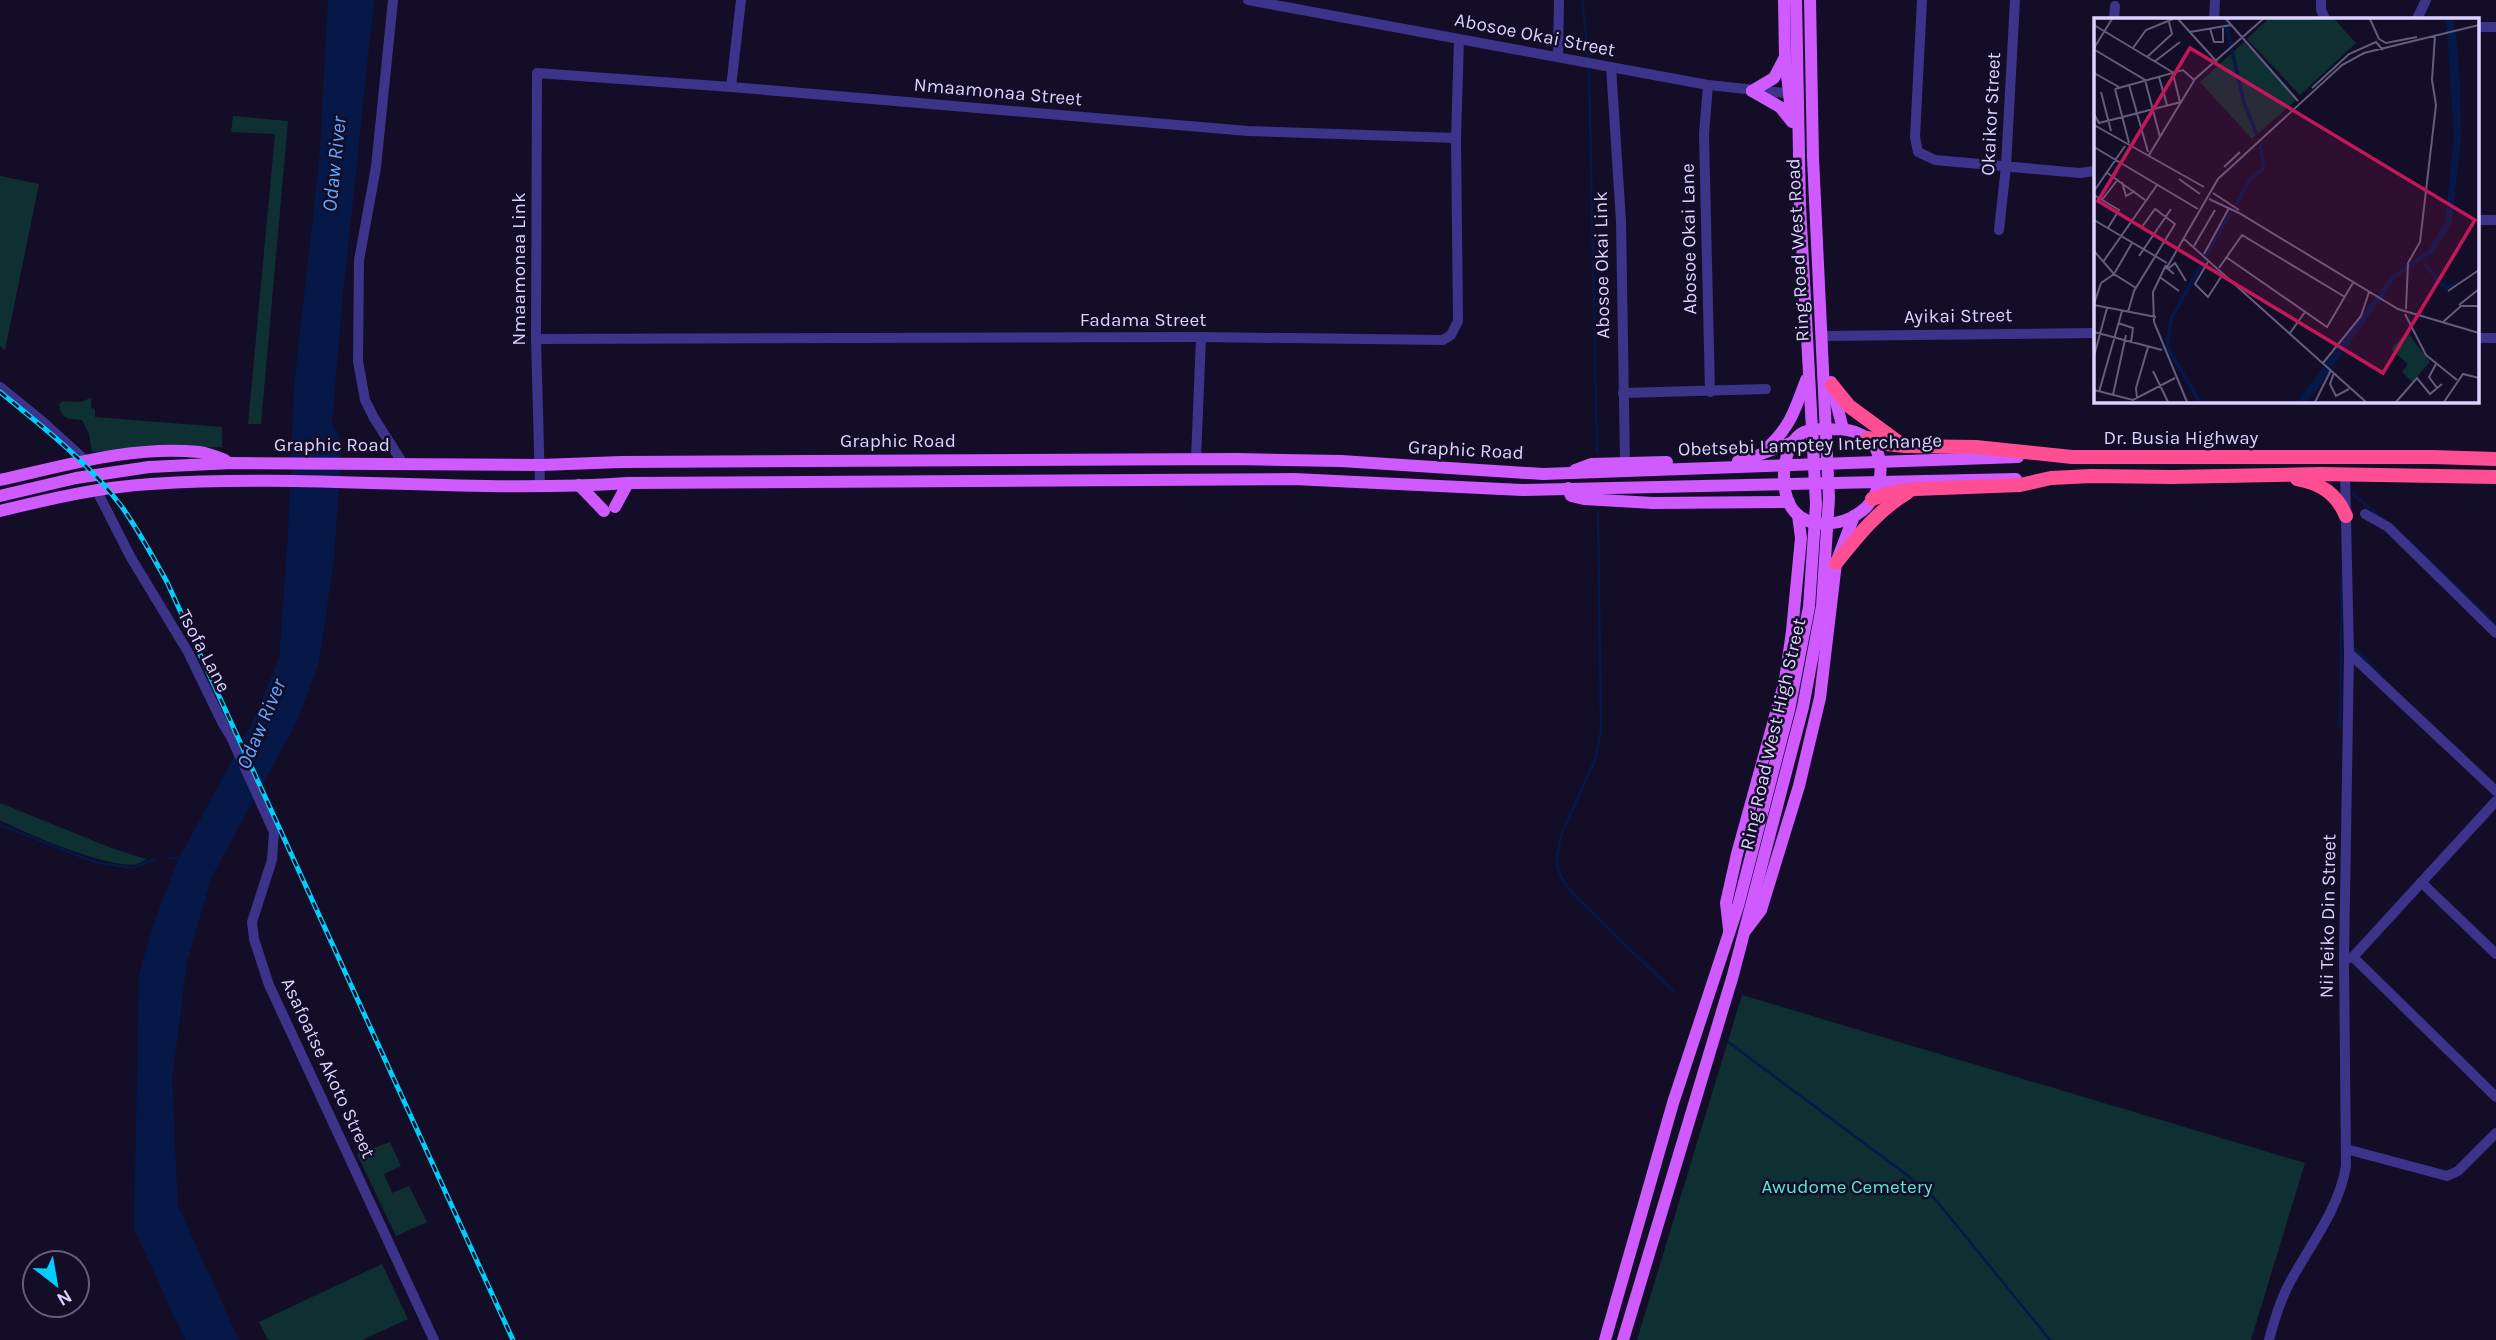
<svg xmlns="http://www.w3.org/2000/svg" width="2496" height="1340" font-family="Karla,sans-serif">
<rect width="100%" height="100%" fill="#140d27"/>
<g fill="#0f3032">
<polygon points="233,116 288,121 261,424 248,424 275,134 231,132"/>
<polygon points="0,176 39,184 5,350 0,346"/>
<path d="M91,398V408L95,409V417L222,427V447L92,452L89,434L82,420C68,418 62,421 59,405L62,401L80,402Z"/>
<path d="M0,803L114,849L146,859C145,860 139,864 137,864C112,870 24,833 0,820Z"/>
<polygon points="1742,995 2305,1163 2251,1340 1637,1340"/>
<polygon points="390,1142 401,1166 384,1174 392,1193 409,1186 427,1222 396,1236 357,1154"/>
<polygon points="382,1264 408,1319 362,1340 268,1340 259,1322"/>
</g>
<polygon fill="#051848" points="328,0 374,0 342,306 332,423 342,442 334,559 319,662 297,722 211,878 187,962 172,1080 178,1206 239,1340 185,1340 134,1229 139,974 153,925 177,862 251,725 279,659 288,533 294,385 319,163"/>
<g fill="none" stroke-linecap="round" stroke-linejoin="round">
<g stroke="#051848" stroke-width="2.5">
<polyline points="1582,0 1589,60"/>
<polyline points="1589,67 1597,452"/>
<polyline points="2353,494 2381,518"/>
<polyline points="1598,512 1601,731 1595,760 1562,833 1556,861 1560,875 1571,892 1673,991"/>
<polyline points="2408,540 2496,625"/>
<polyline points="2353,647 2380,675"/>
<polyline points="2340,728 2342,571"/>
<polyline points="0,825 94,862 132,868 156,859"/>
<polyline points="170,858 180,858"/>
<polyline points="1728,1042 1911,1178 1935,1199 2050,1340"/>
</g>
<g stroke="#3e338b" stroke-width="10">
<polyline points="393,0 376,167 359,260 358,361 365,400 374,418 404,465"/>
<polyline points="1248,0 1708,85 1795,94"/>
<polyline points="1922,0 1915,137 1918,152 1935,160 2080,173 2095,171"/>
<polyline points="2321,0 2321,10 2325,19"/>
<polyline points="2114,19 2115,6"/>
<polyline points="2214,19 2215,0"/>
<polyline points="2417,19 2426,0"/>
<polyline points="2477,27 2496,27"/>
<polyline points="1558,56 1559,0"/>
<polyline points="1611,67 1621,221 1625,462"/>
<polyline points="1708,85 1704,134 1710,392"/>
<polyline points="731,87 741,0"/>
<polyline points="2477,220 2496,220"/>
<polyline points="1999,230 2006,166 2015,0"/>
<polyline points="1822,336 2095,333"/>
<polyline points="2477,338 2496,338"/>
<polyline points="536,339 1201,337 1443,340 1451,335 1458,321 1456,138 1459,39"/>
<polyline points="0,387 43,422 86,461"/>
<polyline points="1623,393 1766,389"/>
<polyline points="1196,459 1201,337"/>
<polyline points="540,486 536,339 537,73 731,87 1248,131 1456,138"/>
<polyline points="100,497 130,556 188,652 223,724 231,737 274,832 272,860 252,922 254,939 269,985 434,1340"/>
<polyline points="2365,514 2388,527 2496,633"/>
<polyline points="2349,653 2496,791"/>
<polyline points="2421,882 2496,954"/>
<polyline points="2353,957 2496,1097"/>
<polyline points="2344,959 2353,957 2496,801"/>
<polyline points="2346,1149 2447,1176 2458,1171 2496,1133"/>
<path d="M2269,1340C2274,1321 2280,1301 2289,1284C2309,1246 2339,1210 2346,1166L2344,959L2349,653L2345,475"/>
</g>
<g stroke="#cf5aff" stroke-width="12">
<polyline points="1784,0 1785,57 1791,111"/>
<polyline points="1752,91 1780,107 1792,122"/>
<polyline points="1752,91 1774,78 1785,57"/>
<polyline points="1831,382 1843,429"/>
<path d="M1825,429C1838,430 1850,428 1862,435C1889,449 1884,493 1863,510C1845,525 1811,531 1794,511C1778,493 1781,443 1804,432C1810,430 1818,429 1825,429Z"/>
<path d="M1765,450C1790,428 1795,410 1806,380"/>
<polyline points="1738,461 1748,459 1793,442"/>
<polyline points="1575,470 1591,464 1667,462"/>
<path d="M0,480C64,466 133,445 199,452C208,453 217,457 225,460"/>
<polyline points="579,485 604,511"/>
<polyline points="1568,488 1571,496 1584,499 1653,503 1789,502"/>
<polyline points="0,496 76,478 149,467 232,463 541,465 621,462 1236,459 1341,461 1543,474 2018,457"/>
<polyline points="615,507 628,483"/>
<path d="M0,511C49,499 100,487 151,484C310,473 469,494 628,483L1294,479L1522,490L2016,479"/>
<polyline points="1729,929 1726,903 1737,854 1785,680 1792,631 1801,538 1798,515"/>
<polyline points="1745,931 1761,910 1799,786 1820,698 1836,563 1854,516"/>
<polyline points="1605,1340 1673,1103 1738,906 1789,710 1809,607 1816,504 1800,206 1796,0"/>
<polyline points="1623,1340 1733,975 1803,707 1822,606 1829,498 1813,158 1810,0"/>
</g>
<g stroke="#ff4e94" stroke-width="14">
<polyline points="1832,385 1849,406 1898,442"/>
<polyline points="1868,438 1887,444 1905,446 1976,447 2072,457 2432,457 2496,459"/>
<path d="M2297,479C2321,483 2337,494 2346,516"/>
<polyline points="1872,499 1890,493 1915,489 2020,485 2051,478 2091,476 2172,477 2320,474 2496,477"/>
<path d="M1836,563C1857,537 1878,510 1907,493"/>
</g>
<g stroke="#00cffe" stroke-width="5">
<path id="rail" d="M0,392C43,427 88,462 122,507C139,531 153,557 167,582L513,1340"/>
</g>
<use href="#rail" stroke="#140d27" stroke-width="2.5" stroke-dasharray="8" stroke-linecap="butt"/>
</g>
<g text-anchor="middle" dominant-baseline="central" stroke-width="5" stroke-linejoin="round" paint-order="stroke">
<g font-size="19" fill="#dcd3ff" stroke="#140d27">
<text transform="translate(1535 35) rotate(11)">Abosoe Okai Street</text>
<text transform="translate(998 92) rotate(5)">Nmaamonaa Street</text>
<text transform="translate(1991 114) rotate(-87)">Okaikor Street</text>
<text transform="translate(1689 239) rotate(-91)">Abosoe Okai Lane</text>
<text transform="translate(1798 250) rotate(-93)">Ring Road West Road</text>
<text transform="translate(1602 265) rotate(-91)">Abosoe Okai Link</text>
<text transform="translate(519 269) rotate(-90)">Nmaamonaa Link</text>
<text transform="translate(1958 316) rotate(-1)">Ayikai Street</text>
<text x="1143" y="320">Fadama Street</text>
<text x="2181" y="438">Dr. Busia Highway</text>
<text x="898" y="441">Graphic Road</text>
<text x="332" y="445">Graphic Road</text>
<text transform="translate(1810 445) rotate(-2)">Obetsebi Lamptey Interchange</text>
<text transform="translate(1466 450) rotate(3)">Graphic Road</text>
<text transform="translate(204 651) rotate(62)">Tsofa Lane</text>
<text transform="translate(1773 734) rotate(-77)">Ring Road West High Street</text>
<text transform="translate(2328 916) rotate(-89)">Nii Teiko Din Street</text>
<text transform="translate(328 1068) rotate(65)">Asafoatse Akoto Street</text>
</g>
<g font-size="19" fill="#53ebd2" stroke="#140d27">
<text x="1847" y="1187">Awudome Cemetery</text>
</g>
<g font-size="21" font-style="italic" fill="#61a8ff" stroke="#140d27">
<text transform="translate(334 164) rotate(-84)">Odaw River</text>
<text transform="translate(261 724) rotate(-67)">Odaw River</text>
</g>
</g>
<g transform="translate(2094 18)">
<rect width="385" height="385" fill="#140d27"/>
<path d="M174,1H240L262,25L206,77L153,21ZM150,24L203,81L158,121L106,64ZM313,314L336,344L318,364L308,354L314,346L297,331Z" fill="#0f3032"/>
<path d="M352,1H359L362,14L366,66L367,119L358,205L340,234L302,260L214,384H203L298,257L334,232L351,205L360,118Z" fill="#051848"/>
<path fill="none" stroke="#051848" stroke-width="3.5" d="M131,2L150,85L163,117M142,187L156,161L170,150L166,127M330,246L352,270L363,265M106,384L73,329L77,301L137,194"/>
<path fill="none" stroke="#645c7d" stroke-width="2" d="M84,1L123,44M132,1L204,83M276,1L285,21M0,7L80,55M116,10L120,24H129V10M96,14L137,7M285,21L292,25L323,19M0,30L18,1M39,30L52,12L79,1M1,32L51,62L66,119M53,39L78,16L75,4M60,44L86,24M0,55L25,69M79,56L86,84M65,59L73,87M35,67L54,134M218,70L255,36L282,24L289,32M21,71L89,52L100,62M21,71L35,125M7,74L17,113M0,96L5,105L87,84M0,107L110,169M0,129L104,191M55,137L101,61L169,1M130,149L146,134M12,154L51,182M85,161L106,176M28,164L32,178L41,173M0,173L31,128M119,175L145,192M0,177L25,192L14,210M115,181L145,195L304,291L385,315M8,182L24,161M0,202L73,245M89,220L272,384M100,228L121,192M0,233L20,256L42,270M110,236L135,190M45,238L77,191M132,239L233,309L260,263M115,242L101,266L114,279L127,259M9,244L63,167M72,247L59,274L60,304L93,384M125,250L148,217L251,279M72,251L124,161L248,47L270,35L385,7M80,256L74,251L81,245L92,263M67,260L85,273M7,265L20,256L38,225M354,273L385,252M0,286L7,265M0,287L62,299M365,287L385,271M312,291L314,245L326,224L342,87L338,62L341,18M34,294L40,273L81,206L61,191L48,209M311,296L332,337L363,362M349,304L367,288H385M24,305L39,310L37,325M0,314L68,332M196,315L211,294M0,338L13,290M229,345L267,298L275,274M342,346L335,359L343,370M59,353L74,384M240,355L236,366L242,378L255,371M0,372L39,382L81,360M5,374L28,293M19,377L32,317M43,380L42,370L54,329M221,384L237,352M302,384L323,360L336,376L348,366M350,384L369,356L385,360"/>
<path fill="#c2185b" fill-opacity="0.15" stroke="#c2185b" stroke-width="3.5" d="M96,30L381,202L289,355L4,183Z"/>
<rect width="385" height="385" fill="none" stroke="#dcd3ff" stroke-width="3.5"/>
</g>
<g transform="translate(56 1284) rotate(149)"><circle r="33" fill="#140d27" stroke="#645c7d" stroke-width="2"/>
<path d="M0-5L12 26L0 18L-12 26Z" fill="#00cffe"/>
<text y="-10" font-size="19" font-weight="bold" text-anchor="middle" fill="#dcd3ff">N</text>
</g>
</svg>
